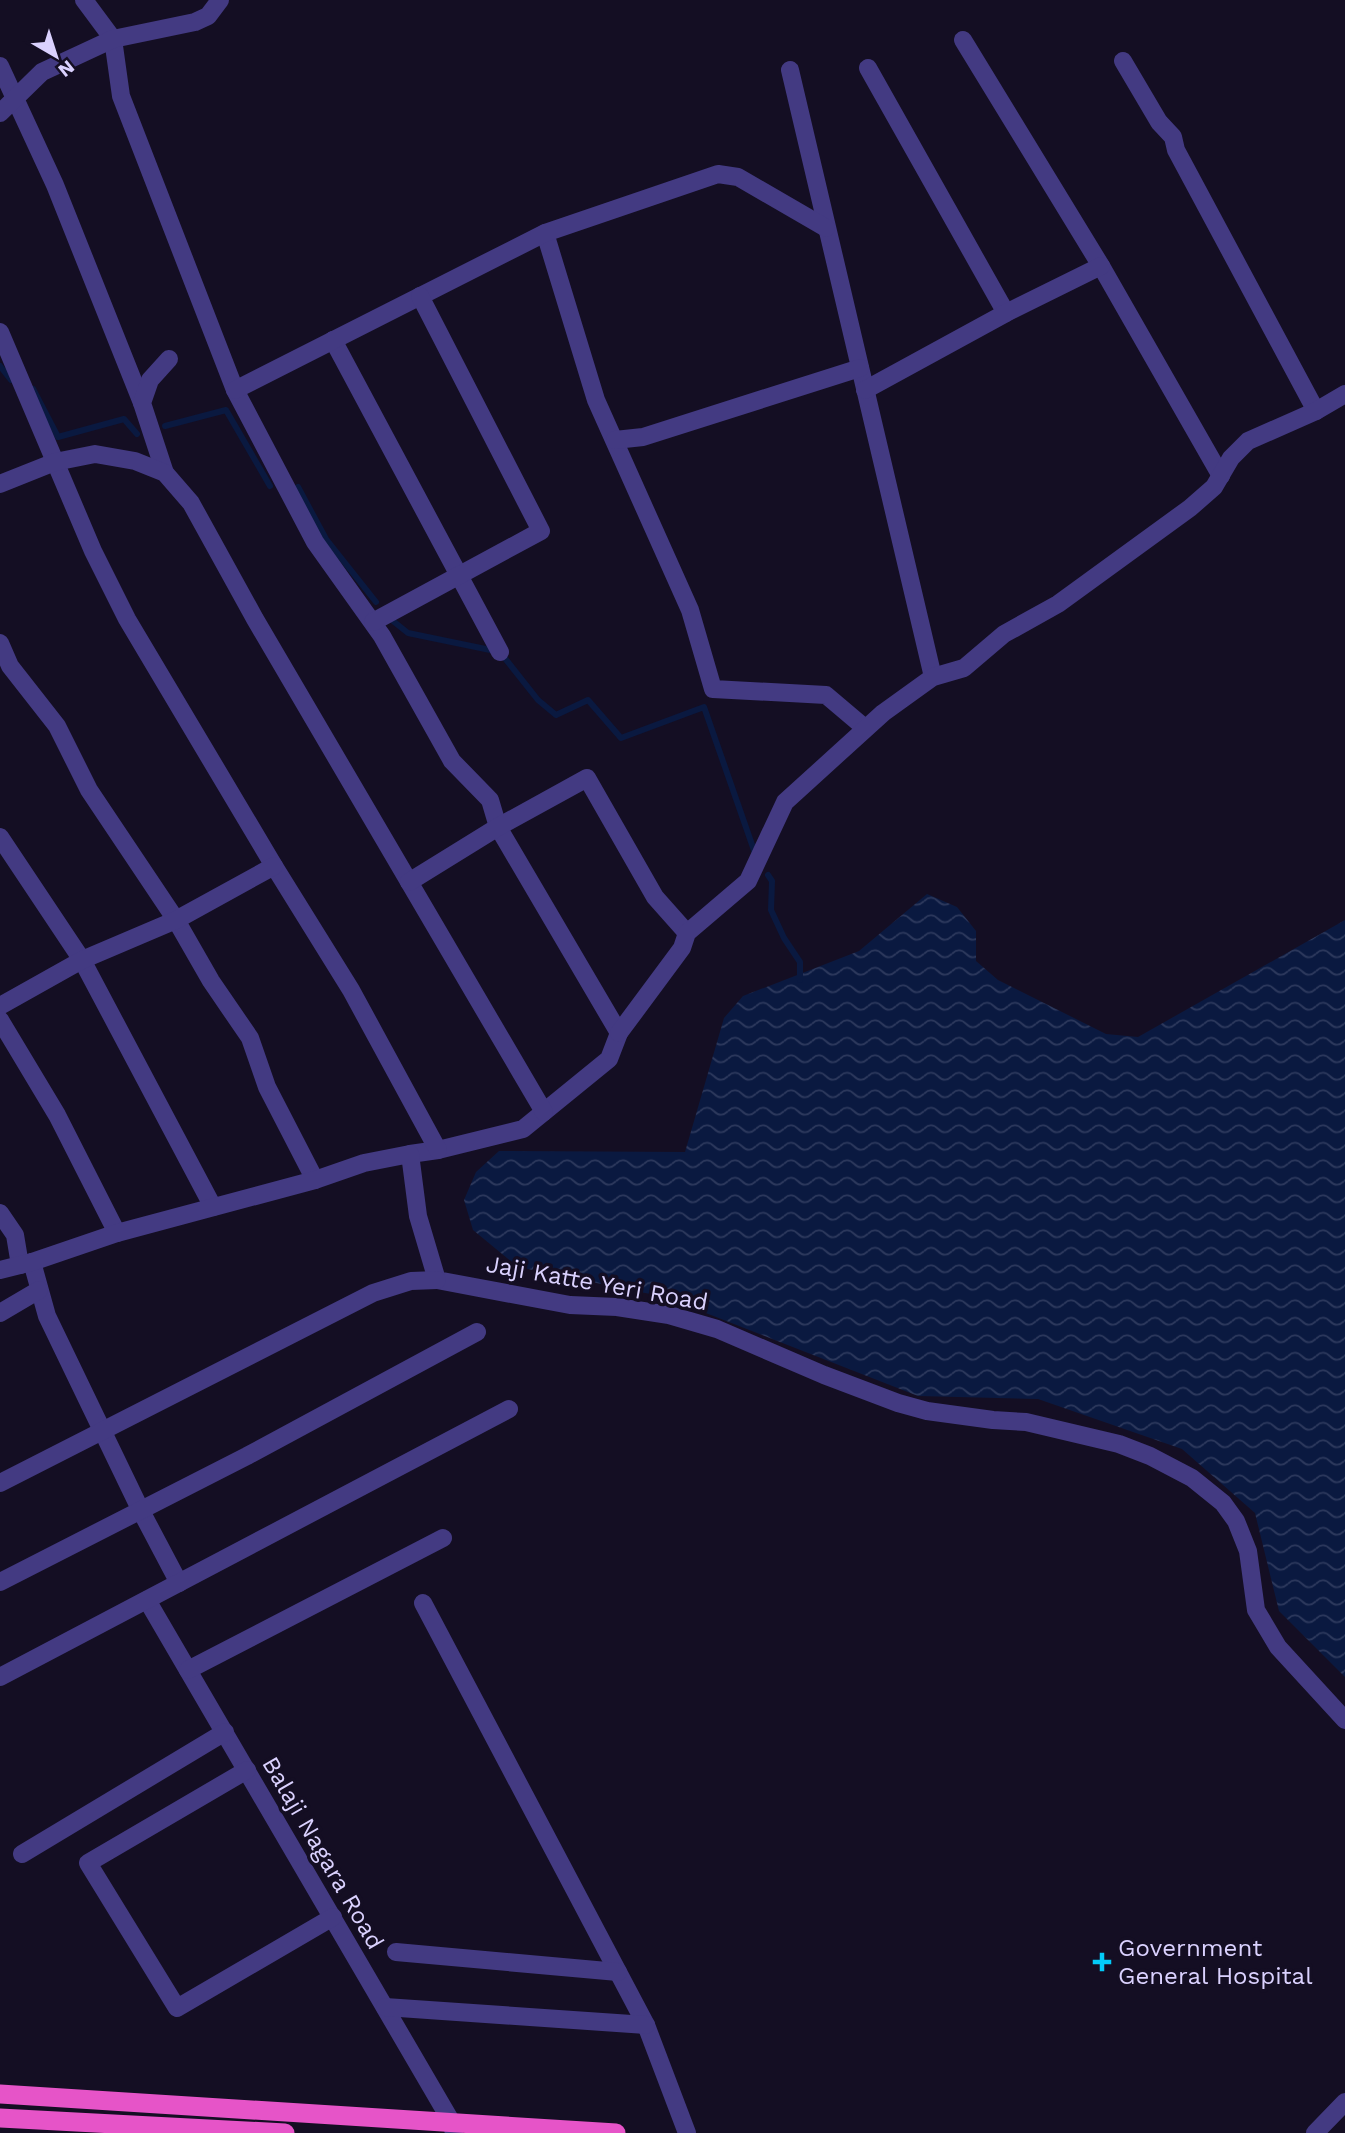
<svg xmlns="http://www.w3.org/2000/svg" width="1345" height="2133" font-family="'Work Sans',sans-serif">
<defs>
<pattern id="water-waves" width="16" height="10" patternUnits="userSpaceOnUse" patternTransform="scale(1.75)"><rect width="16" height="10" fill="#0a1940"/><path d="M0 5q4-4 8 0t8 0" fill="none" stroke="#2d395d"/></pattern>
</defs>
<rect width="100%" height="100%" fill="#140e23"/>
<polygon fill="url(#water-waves)" points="927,894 957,907 976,931 976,961 998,980 1106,1034 1138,1037 1345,920 1345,1677 1279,1611 1255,1513 1182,1449 1038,1399 918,1396 665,1297 518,1267 473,1230 464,1200 476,1172 499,1151 685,1152 724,1018 743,996 859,951"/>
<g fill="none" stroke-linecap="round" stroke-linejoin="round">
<g stroke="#0a1940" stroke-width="6">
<polyline points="0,366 11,380"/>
<polyline points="33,389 58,437 124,419 137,434"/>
<polyline points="165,426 226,410 270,486"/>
<polyline points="298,487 326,539 376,602"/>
<polyline points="388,617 408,633 500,652 538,700 556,715 588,700 621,738 704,707 756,856"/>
<polyline points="768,875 772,881 771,910 784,938 800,962 800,980"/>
</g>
<g stroke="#433a82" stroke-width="18">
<polyline points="84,0 113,39 121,96 235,390 315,542 382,636 452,761 490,800 498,827 619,1033 609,1059 523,1129 438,1150 410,1154"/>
<polyline points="963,40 1101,266 1221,476"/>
<polyline points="1123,61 1159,122 1173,137 1176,150 1316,411"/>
<polyline points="0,66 55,185 142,403"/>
<polyline points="868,68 1006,313"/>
<polyline points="790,70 933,677"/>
<polyline points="0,113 42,72 113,39 195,22 208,16 220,0"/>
<polyline points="545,233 596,400 690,610 713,689 826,695 865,728"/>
<polyline points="0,332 93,551 127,619 274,866 351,990 438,1150"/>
<polyline points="333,340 500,652"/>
<polyline points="235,390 545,233 718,174 738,177 826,228"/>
<polyline points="865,390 1006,313 1101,266"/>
<polyline points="615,440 643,437 860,368"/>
<polyline points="165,473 142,403 150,380 169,359"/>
<polyline points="0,484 55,462 95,454 135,461 165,473 191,503 255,619 544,1112"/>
<polyline points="373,622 541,531 420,296"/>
<polyline points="0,643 10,666 57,726 89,790 176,920 211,981 250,1038 267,1087 315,1180"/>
<polyline points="0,837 82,960 213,1207"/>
<polyline points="409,882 498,827 587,778 655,897 687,933"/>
<polyline points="0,1006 82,960 176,920 274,866"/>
<polyline points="0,1020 57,1115 117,1233"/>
<polyline points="619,1033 682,948 687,933 748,881 785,802 883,713 933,677 964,668 1004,634 1058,604 1190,508 1214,487 1231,458 1248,441 1316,411 1345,394"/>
<polyline points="0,1213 15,1235 20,1265"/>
<polyline points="32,1262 47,1316 141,1511 179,1583"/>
<polyline points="0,1270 32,1262 117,1233 315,1180 364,1163 410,1154 418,1216 437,1280 570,1305 617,1307 669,1315 717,1329 824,1375 898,1403 927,1411 993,1420 1026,1422 1119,1444 1150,1456 1192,1478 1223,1503 1236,1521 1248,1551 1256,1610 1278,1647 1345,1720"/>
<polyline points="0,1313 39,1290"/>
<polyline points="0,1483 373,1293 411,1281 437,1280"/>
<polyline points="0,1582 247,1456 477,1332"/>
<polyline points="147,1600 451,2121 454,2133"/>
<polyline points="423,1603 646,2025 687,2133"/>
<polyline points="188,1670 443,1538"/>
<polyline points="0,1677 509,1409"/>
<polyline points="247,1770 88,1863 177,2008 333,1917"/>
<polyline points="22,1854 225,1732"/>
<polyline points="396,1952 618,1972"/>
<polyline points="385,2007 646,2025"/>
<polyline points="1315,2133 1345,2102"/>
</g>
<g stroke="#e654c8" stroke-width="19">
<polyline points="0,2094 616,2133"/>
<polyline points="0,2118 285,2133"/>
</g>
</g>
<path fill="#03cbf8" stroke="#140e23" stroke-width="2.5" d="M1098.5 1951.5h7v7h7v7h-7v7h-7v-7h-7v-7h7z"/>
<g text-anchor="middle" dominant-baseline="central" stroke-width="7" stroke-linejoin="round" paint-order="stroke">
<g font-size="24" fill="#dad1fe" stroke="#140e23">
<text transform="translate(597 1283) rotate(10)">Jaji Katte Yeri Road</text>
<text transform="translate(323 1853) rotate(60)">Balaji Nagara Road</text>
</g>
<g font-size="24" fill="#dad1fe" stroke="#140e23" text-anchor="start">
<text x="1118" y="1948">Government<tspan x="1118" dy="28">General Hospital</tspan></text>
</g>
</g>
<g transform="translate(56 56) rotate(141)" stroke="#140e23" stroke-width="5" paint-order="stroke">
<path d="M0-5L12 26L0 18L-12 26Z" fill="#dad1fe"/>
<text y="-10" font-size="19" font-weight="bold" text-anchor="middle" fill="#dad1fe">N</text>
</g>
</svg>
